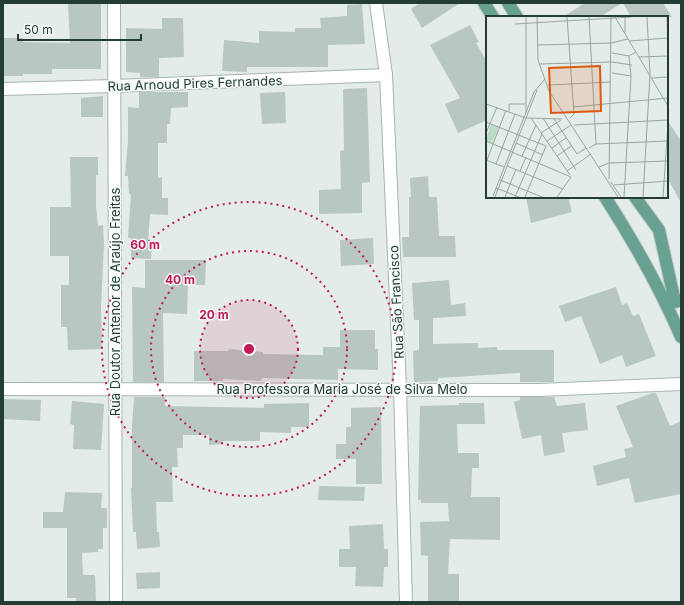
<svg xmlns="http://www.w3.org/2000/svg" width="684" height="605" font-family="Inter,sans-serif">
<rect width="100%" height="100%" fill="#e3ece8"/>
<g fill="#b8c7c1">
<polygon points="68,3 101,3 101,69 52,69 52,74 23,74 23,76 3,76 3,38 23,38 23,42 70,43"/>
<polygon points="420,3 460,3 422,28 411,9"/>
<polygon points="585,3 622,3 600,17 563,17"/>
<polygon points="623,3 663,3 672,17 631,17"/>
<polygon points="362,4 365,44 328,45 328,67 247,67 247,72 222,71 224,40 259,43 259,31 295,32 295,28 321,28 320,18 347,16 347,5"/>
<polygon points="162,18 183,18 184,57 159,58 159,77 140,77 140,73 126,72 126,28 162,29"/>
<polygon points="470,25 479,42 476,43 487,62 487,120 458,133 445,104 460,98 430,45"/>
<polygon points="367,88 370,182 362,183 362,213 319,214 319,190 341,189 340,151 344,150 343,89"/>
<polygon points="139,92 188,92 188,107 171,108 170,124 167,124 167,143 158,143 158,178 162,177 162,198 168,198 168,215 150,214 148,243 152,244 151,259 131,258 131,238 128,238 131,194 129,194 128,176 125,176 128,142 128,107 139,108"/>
<polygon points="285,92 286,123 262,124 260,93"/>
<polygon points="103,96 103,117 81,117 81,98"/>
<polygon points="667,120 681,141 681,203 667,177"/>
<polygon points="70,157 98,157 98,175 96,175 96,206 98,226 103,225 104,244 101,308 102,349 68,350 67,327 61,327 61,285 69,285 69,256 50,256 50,207 71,207"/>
<polygon points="428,176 429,197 437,197 439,236 455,236 456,257 403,257 402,237 409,237 409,197 411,197 410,178"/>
<polygon points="526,197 568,197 572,212 531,223"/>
<polygon points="373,238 374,264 341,266 340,240"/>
<polygon points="145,260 206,260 205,285 188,285 187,314 163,313 164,382 133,382 132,287 145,288"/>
<polygon points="449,280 451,305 465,303 466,316 433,318 433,344 478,343 478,348 497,347 497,350 554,350 554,382 520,382 520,373 438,378 438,381 414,382 413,351 419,350 419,320 414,320 412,283"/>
<polygon points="616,287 622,305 627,303 633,316 639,314 656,356 626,367 622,355 600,364 581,316 565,322 559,306"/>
<polygon points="340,330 375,330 375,349 378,349 378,370 338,369 338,380 262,378 261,381 223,379 223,381 194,381 194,351 228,351 229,349 263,352 263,354 323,355 323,347 340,347"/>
<polygon points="653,393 656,393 670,426 681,421 681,494 635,503 629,478 597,486 593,466 626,457 624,449 633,447 616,406"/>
<polygon points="134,397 165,397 165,406 264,408 264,404 309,403 309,427 291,427 291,433 260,432 260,441 223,441 223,444 209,445 209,435 183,435 183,448 177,448 178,467 172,467 173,502 156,502 157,532 159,532 160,547 137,549 136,532 133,532 131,488 132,488 132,426"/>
<polygon points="520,397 554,397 557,406 585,403 588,430 562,433 565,452 544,456 541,435 522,439 514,402 520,400"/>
<polygon points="3,399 41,400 40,421 3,419"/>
<polygon points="72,401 104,404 101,450 73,449 74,425 70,424"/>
<polygon points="459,403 484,403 485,424 457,424 458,453 479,453 479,468 472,468 471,497 500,497 500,540 450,539 448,574 459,574 459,602 428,602 428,556 421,555 420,522 449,521 448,503 421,503 421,500 418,500 420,406 459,405"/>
<polygon points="381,407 382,484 356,484 356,459 336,459 336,444 346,444 346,427 351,427 351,408"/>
<polygon points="319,486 365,487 364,501 318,500"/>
<polygon points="65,492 102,493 101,508 107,508 107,528 103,528 103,549 98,549 98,552 82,553 83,575 95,575 96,602 76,602 76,598 67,598 67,528 43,528 43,512 63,512"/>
<polygon points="383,524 384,549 388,549 388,567 384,567 383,587 355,586 356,567 339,567 339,549 350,549 349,526"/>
<polygon points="160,572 160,588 137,589 136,573"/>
</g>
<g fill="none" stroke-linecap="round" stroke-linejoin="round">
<g stroke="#a6b4af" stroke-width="14">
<g id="street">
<polyline points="114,3 116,602"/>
<polyline points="376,3 386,75 400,389 406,602"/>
<polyline points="3,89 114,86 386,75"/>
<polyline points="3,389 539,390 681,384"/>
</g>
</g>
<g stroke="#c1c9c7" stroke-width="14">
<g id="primary">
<polyline points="484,3 493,17"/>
<polyline points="508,3 517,17"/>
<path d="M605,197C634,242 660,288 681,337"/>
<polyline points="635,197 659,230 675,302 681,300"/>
</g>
</g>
<use href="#street" stroke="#fff" stroke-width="12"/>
<use href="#primary" stroke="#68a192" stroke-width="12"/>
</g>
<circle cx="249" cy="349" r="49" fill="#c2185b" fill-opacity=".12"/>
<g fill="none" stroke="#c2185b" stroke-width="2" stroke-dasharray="2 4">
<circle cx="249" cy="349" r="49"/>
<circle cx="249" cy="349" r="98"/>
<circle cx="249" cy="349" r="147"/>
</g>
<g text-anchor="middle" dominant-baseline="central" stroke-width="3" stroke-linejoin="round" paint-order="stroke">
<g font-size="13" fill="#233d36" stroke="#f3f9f6">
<text transform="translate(195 83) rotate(-2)">Rua Arnoud Pires Fernandes</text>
<text transform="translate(115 302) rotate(-90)">Rua Doutor Antenor de Araújo Freitas</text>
<text transform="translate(396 302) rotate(-93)">Rua São Francisco</text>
<text x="342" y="389">Rua Professora Maria José de Silva Melo</text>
</g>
</g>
<g transform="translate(486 16)">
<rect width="182" height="182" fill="#e3ece8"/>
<path d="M5,108L13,111L6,127L0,124Z" fill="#bcddc5"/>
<path fill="none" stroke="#96a6a1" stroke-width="1" d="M51,1L52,44L63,75L132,181M81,1L88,98L84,102M103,1L110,128M129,1L182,90M139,1V17M181,1L182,41M29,8L145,1M144,25L181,22M52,29L125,27L142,23M126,37L143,40L150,36M153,41L182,40M54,48L126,46L146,49M126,57L145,60M166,62L182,61M62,69L125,66M0,88L40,102L76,103M87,91L182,82M23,95V88H39M40,96V1M45,102L84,159M57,102L90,154M68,103L91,138L100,132M0,106L60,130M88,109L182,104M0,117L11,91M55,117L75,104M0,125L85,161L71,181M61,125L85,109M30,127L57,139M66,132L80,122M103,132L110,128L182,125M36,140L50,109M71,140L85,130M0,144L18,151M1,144L20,94M10,148L29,98M21,150L77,173M113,151L123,147L182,145M34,155L40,141M81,155L105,138M123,163L125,1M14,164L56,181M125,166L135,181M128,169L182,165M10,172L33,181M7,180L48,76L59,63M9,181L51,74M19,181L30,153M29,181L56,118M39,181L60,130M138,181L145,60L143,40M157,181L164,58L161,1M177,181L182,107"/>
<path fill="#de580e" fill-opacity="0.15" stroke="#de580e" stroke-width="2" d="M114,50L115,95L65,97L63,52Z"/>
<rect width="182" height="182" fill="none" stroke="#233d36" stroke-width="2"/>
</g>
<circle cx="249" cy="349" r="6" fill="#c2185b" stroke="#f3f9f6" stroke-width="2"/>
<g font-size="12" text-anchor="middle" font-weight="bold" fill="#c2185b" stroke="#f3f9f6" stroke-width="3" stroke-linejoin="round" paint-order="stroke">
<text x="145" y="249">60 m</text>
<text x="180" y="284">40 m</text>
<text x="214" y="319">20 m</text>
</g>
<rect width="684" height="605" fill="none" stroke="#233d36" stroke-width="8"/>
<path d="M18 34v6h123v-6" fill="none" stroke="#233d36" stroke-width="2"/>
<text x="24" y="34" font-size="12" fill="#233d36" stroke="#f3f9f6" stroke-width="3" paint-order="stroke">50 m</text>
</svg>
